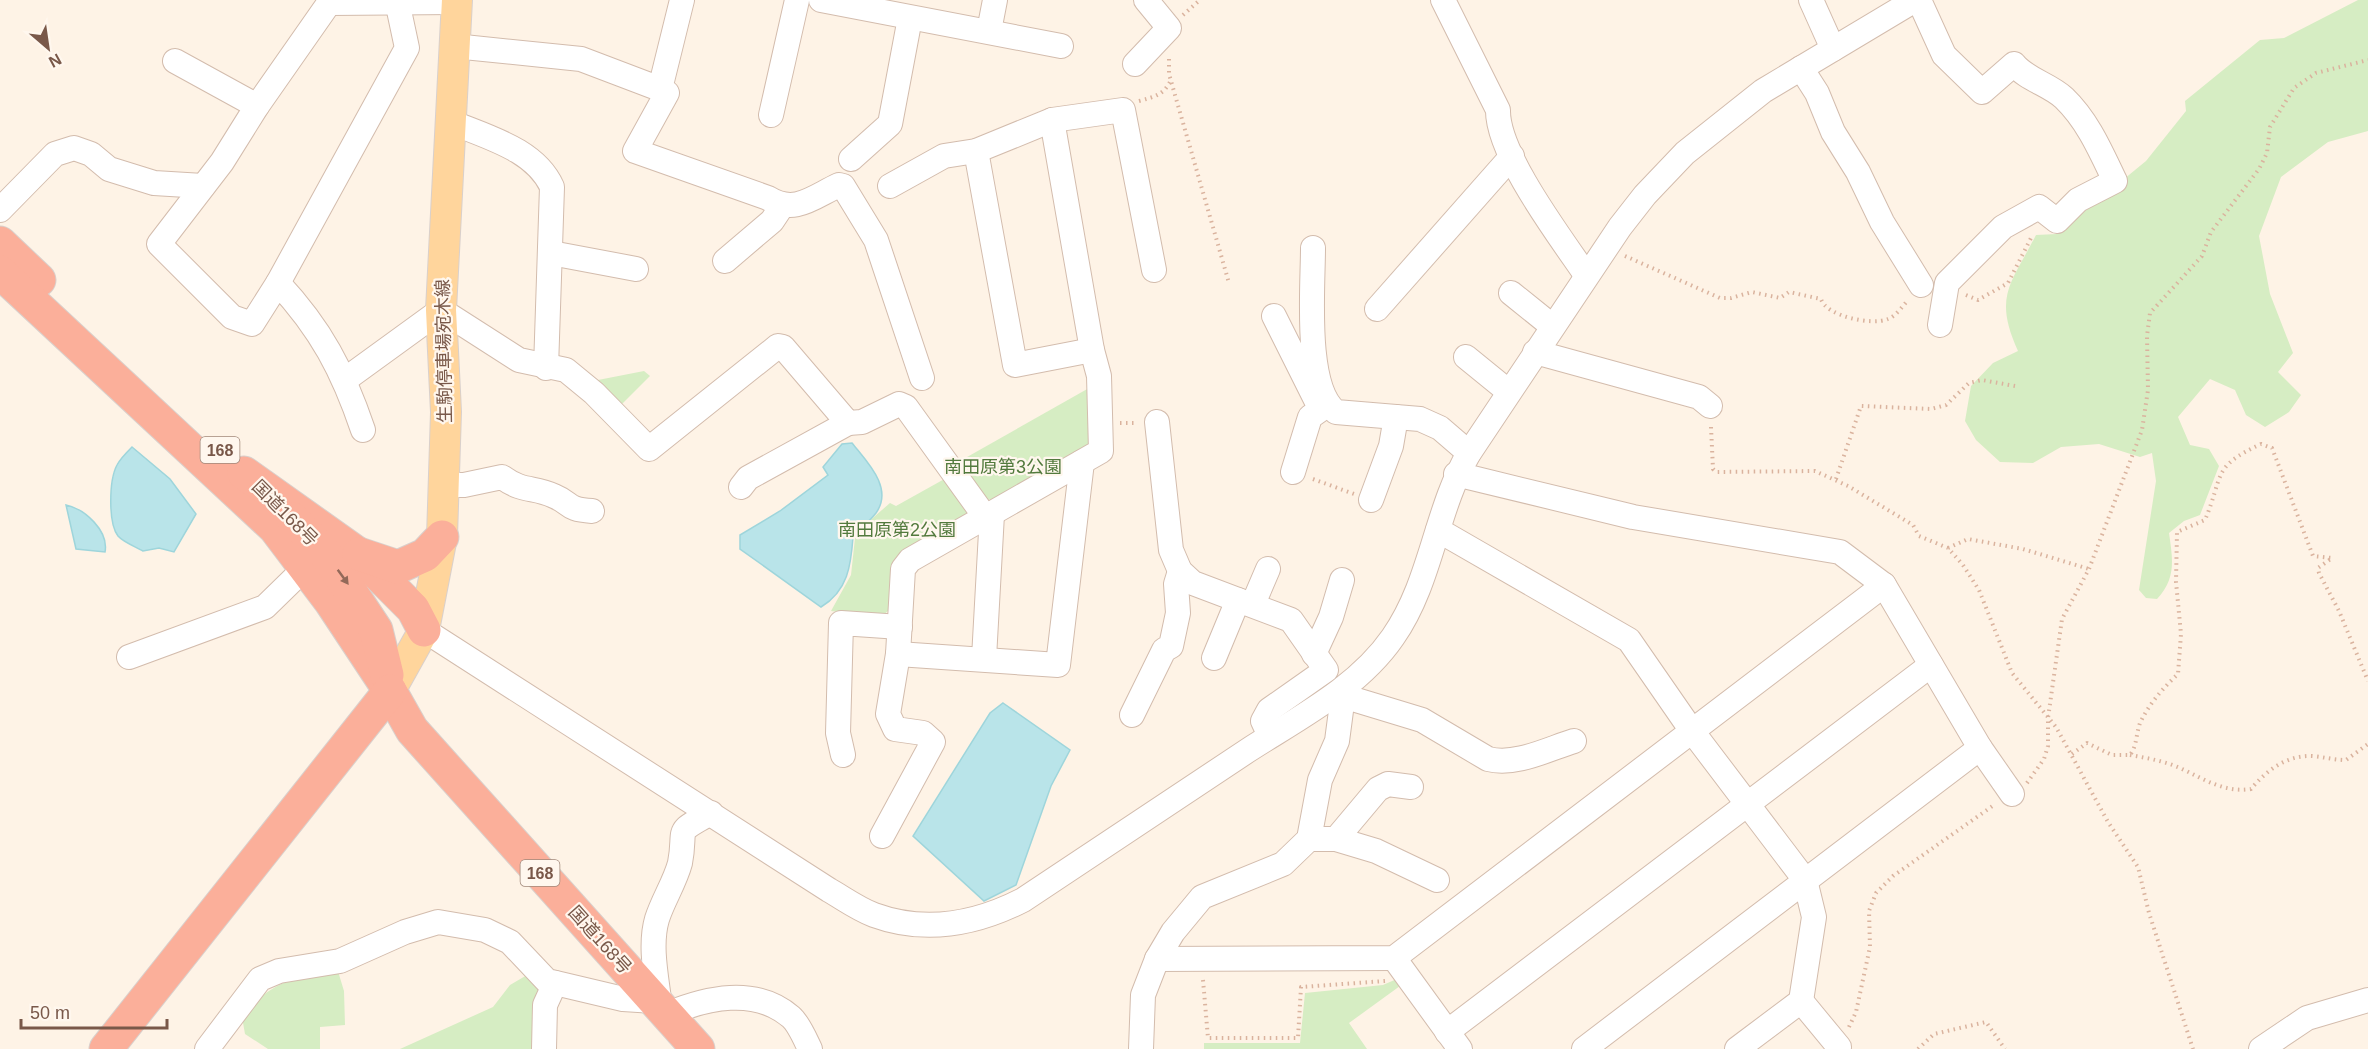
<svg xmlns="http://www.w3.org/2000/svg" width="2368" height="1049" font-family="Helvetica,'Noto Sans JP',sans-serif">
<rect width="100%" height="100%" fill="#fef3e6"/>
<g fill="#d6edc3">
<path d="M2358,0H2368V131L2328,142L2281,177L2259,236L2270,294L2293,353L2278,372L2301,395L2289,412L2265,427L2246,415L2235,390L2210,379L2178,417L2190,445L2209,449L2219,466L2200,515L2184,521L2169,533C2173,560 2176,579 2157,599L2146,598L2139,590L2156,481L2152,453L2140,457L2099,444L2061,447L2033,463L2000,462L1976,440L1965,421L1971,386L1993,363L2018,351C1993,296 2011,284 2036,235L2057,234L2146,161L2186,111L2185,101L2260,40L2284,38Z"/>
<polygon points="644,371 650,376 622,404 598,380"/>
<polygon points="1089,388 1092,436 1085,450 1001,498 986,500 960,461"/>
<polygon points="948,477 969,504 965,519 896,559 889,610 881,617 831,611 851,575 855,538 859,530 890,503 896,506"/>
<path d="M337,968L344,991L345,1025L320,1027V1049H268L245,1034L242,1017C273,979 292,980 337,968Z"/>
<polygon points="527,975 540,992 535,1049 400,1049 493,1007 510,985"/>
<polygon points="1399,978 1400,986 1349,1023 1367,1049 1204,1049 1204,1043 1300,1043 1305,993 1383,985"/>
</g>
<g fill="#b9e4e9" stroke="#9ed5db" stroke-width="1.5">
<path d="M852,443C867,462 894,488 876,513C869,522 860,528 853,537C851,565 848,591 821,607L740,549V535L780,511L828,475L823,467L842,444Z"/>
<path d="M132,447L170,479L196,514L174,552L159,548L143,551C136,547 123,542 118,536C108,523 109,480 117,465C120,459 127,452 132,447Z"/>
<path d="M66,505C85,509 109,531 105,552L76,549Z"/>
<polygon points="1003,703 1070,750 1051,786 1016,885 984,901 913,836 990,713"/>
</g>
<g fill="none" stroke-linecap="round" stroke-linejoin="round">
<g stroke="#d3bcad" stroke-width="26">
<g id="minor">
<polyline points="821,0 1061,46"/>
<path d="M1443,0L1498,110C1497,154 1561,238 1586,275"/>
<polyline points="1811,0 1833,49"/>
<path d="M1919,0L1944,55L1982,92L2014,64C2027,80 2049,84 2064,98C2088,121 2101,152 2115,181L2078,200L2057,221L2039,207L2003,227L1947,283L1940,325"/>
<path d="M329,3L257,106L222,162L159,244L232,317L252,324L278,283C321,329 343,371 363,430"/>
<polyline points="329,3 457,2"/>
<polyline points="989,31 995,0"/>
<path d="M454,46L581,59L660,89L667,93L635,151L768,198C795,215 813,197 839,185L843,186L876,240L922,378"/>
<polyline points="175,61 257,106"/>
<polyline points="1135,64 1169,28 1146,0"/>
<polyline points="1801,68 1817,93 1833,132 1858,172 1882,222 1921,285"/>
<polyline points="660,89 682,0"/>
<polyline points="771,115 797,0"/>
<path d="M451,122C486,137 535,149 552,187L546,368"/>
<polyline points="976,151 1015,365 1092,350"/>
<polyline points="851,159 890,124 910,18"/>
<polyline points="890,186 944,156 976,151 1052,120 1123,110 1154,270"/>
<polyline points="0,210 55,154 74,148 91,154 109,169 154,183 203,186"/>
<path d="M1313,248C1313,288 1304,387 1336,412L1420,419L1440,428L1469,453"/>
<polyline points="551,253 636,269"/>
<polyline points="725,261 772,221 782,206"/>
<polyline points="278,283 407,48 397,1"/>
<polyline points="1511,293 1552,326"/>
<polyline points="1377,309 1512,156"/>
<polyline points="1274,316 1316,400"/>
<polyline points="1535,352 1699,397 1710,406"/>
<polyline points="1466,357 1509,392"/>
<polyline points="346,379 441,310 519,360 566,370 594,393 649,449 778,346 783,347 848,423 862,422 899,404 906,407 986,518"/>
<polyline points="1157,422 1171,550 1180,571 1193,583 1291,620 1326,670 1269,710 1263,721 1270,736"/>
<polyline points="1293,472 1310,417 1327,405"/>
<polyline points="1456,474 1633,517 1840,552 1884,585 1980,748 1584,1049"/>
<path d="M444,485H464L502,477C524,493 533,486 554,496C573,504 565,509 592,511"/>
<polyline points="741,487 748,478 848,423"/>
<polyline points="1371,500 1391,446 1396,417"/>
<polyline points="1438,530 1629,640 1692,731 1805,880 1814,917 1801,1001 1737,1049"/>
<polyline points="1253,604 1268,569"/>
<path d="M424,630L829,890C843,898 858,909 874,915C926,934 976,924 1023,900C1097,850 1172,801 1247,751C1298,718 1358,688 1393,637C1432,581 1435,511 1469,453L1620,227L1645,195L1685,153L1763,91L1915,0"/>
<polyline points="898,654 1058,665 1082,462"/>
<polyline points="1314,654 1331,617 1342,580"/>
<polyline points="129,657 265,607 306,567"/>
<polyline points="984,658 992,514"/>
<polyline points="1214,658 1238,600"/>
<path d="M1343,696L1422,720L1488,759C1516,766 1548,749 1574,741"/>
<polyline points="1132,715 1164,650 1171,646 1178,613 1176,584 1180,571"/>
<polyline points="1980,748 2012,794"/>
<polyline points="843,755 838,733 841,623 900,627"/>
<polyline points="882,836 933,742 923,733 895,729 888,714 898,654 903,569 910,560 1101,451 1099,376 1092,350 1052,120"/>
<polyline points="1309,839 1336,839 1378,789 1388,784 1411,787"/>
<polyline points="1336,839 1376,851 1437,880"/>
<polyline points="1394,958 1460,1049"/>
<polyline points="1157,959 1394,958 1884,585"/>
<polyline points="1801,1001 1839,1047"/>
<path d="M660,1007C657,980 649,946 657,919C663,900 675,882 680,863C687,827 672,834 711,813"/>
<path d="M667,1014C706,998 755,986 791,1017C799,1024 805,1039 810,1049"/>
<polyline points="1447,1032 1931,665"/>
<polyline points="207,1049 260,979 279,971 340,961 405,932 438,922 485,930 510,942 547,981 623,999 654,1001"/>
<polyline points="544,1049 545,1005 555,983"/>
<polyline points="1141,1049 1143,995 1157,959 1173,932 1202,897 1283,864 1309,839 1320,780 1337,741 1344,688"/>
<polyline points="2261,1049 2307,1018 2368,1000"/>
</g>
</g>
<g stroke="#d9d0cc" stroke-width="32">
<polyline id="major" points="390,691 424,630 442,537 446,412 441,310 457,0"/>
</g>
<g stroke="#d9d0cc" stroke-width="35">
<g id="highway">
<polyline points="0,243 39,280"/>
<polyline points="0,272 275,528 331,602 390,691 412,730 698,1049"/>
<polyline points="244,473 358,554 413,609 424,630"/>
<polyline points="293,519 325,553 376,630 387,675"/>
<polyline points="359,554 398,567 425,555 442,537"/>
<polyline points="106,1049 390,691"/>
</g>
</g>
<g stroke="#dab39e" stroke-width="4" stroke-dasharray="1.5 4.5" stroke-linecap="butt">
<polyline points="1183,15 1200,0"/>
<polyline points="1169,59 1169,74 1229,283"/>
<path d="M1139,101C1154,97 1164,95 1171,80"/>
<path d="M1625,256L1720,298H1731L1752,292L1780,298L1789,292L1821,299C1826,316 1872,326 1888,319C1896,316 1902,307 1908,300"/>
<polyline points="1966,295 1978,300 2008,283 2032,236"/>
<polyline points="1120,423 1137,423"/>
<polyline points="1711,427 1713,469 1716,472 1815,471 1848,486 1913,525 1919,536 1948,548 1963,565 1979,590 2012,673 2056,727 2108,822 2138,867 2149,913 2193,1049"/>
<polyline points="1313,479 1354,494"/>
<polyline points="1836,479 1861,406 1931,409 1946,405 1969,383 1982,380 2015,386"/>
<polyline points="1948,548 1968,539 2023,549 2089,569"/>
<path d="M2072,754L2087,743L2112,755H2130C2137,746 2136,734 2140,723C2149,704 2163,688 2178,674L2181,634L2176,582L2177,532L2205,520C2224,475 2211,467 2261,444L2272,448L2313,556L2332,558L2318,568L2319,573L2339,611L2368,681"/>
<path d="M2130,755C2147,758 2164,761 2180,768C2204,779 2224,793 2251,789C2266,771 2286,755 2312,756C2324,757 2334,760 2346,760L2368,744"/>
<polyline points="2027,783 2044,759 2048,746 2048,718 2062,619 2089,569 2142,430 2148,390 2147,336 2150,313 2202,256 2211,232 2259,169 2267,153 2270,127 2294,88 2316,73 2368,60"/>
<polyline points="1203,980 1208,1038 1298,1038 1301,987 1385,981"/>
<polyline points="1849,1027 1856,1012 1870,947 1869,911 1876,893 1893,876 1994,805"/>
<polyline points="1918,1049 1934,1034 1986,1022 2005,1049"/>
</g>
<use href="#minor" stroke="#fff" stroke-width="24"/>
<use href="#major" stroke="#ffd59c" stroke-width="30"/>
<use href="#highway" stroke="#fbaf9a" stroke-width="33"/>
</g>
<defs><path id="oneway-solid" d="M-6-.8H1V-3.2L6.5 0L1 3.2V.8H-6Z" transform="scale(1.5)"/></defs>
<use fill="#936959" href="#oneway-solid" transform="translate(343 577) rotate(54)"/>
<g text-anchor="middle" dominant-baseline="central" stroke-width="4.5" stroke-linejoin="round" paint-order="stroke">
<g fill="#fff7ee" stroke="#a1887a" stroke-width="1.5">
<rect x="200.5" y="437" width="39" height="26" rx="4.5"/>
<rect x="520.5" y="860" width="39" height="26" rx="4.5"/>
</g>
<g font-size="16" font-weight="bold" fill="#795849">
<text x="220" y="450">168</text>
<text x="540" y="873">168</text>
</g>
<g font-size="18" fill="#795849" stroke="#fff7ee">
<text transform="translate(444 351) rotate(-91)">生駒停車場宛木線</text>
<text transform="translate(285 513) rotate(45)">国道168号</text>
<text transform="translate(600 940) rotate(48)">国道168号</text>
</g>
<g font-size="18" fill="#527a3d" stroke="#fff7ee">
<text x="1003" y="467">南田原第3公園</text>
<text x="897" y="530">南田原第2公園</text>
</g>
</g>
<g transform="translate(48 48) rotate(151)" stroke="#fff7ee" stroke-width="4.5" paint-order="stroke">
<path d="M0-4.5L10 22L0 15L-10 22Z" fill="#795849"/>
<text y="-9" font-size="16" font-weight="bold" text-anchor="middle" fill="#795849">N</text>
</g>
<path d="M21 1019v9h146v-9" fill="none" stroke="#795849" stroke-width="3"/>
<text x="30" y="1019" font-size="18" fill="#795849" stroke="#fff7ee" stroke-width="4.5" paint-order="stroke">50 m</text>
</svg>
